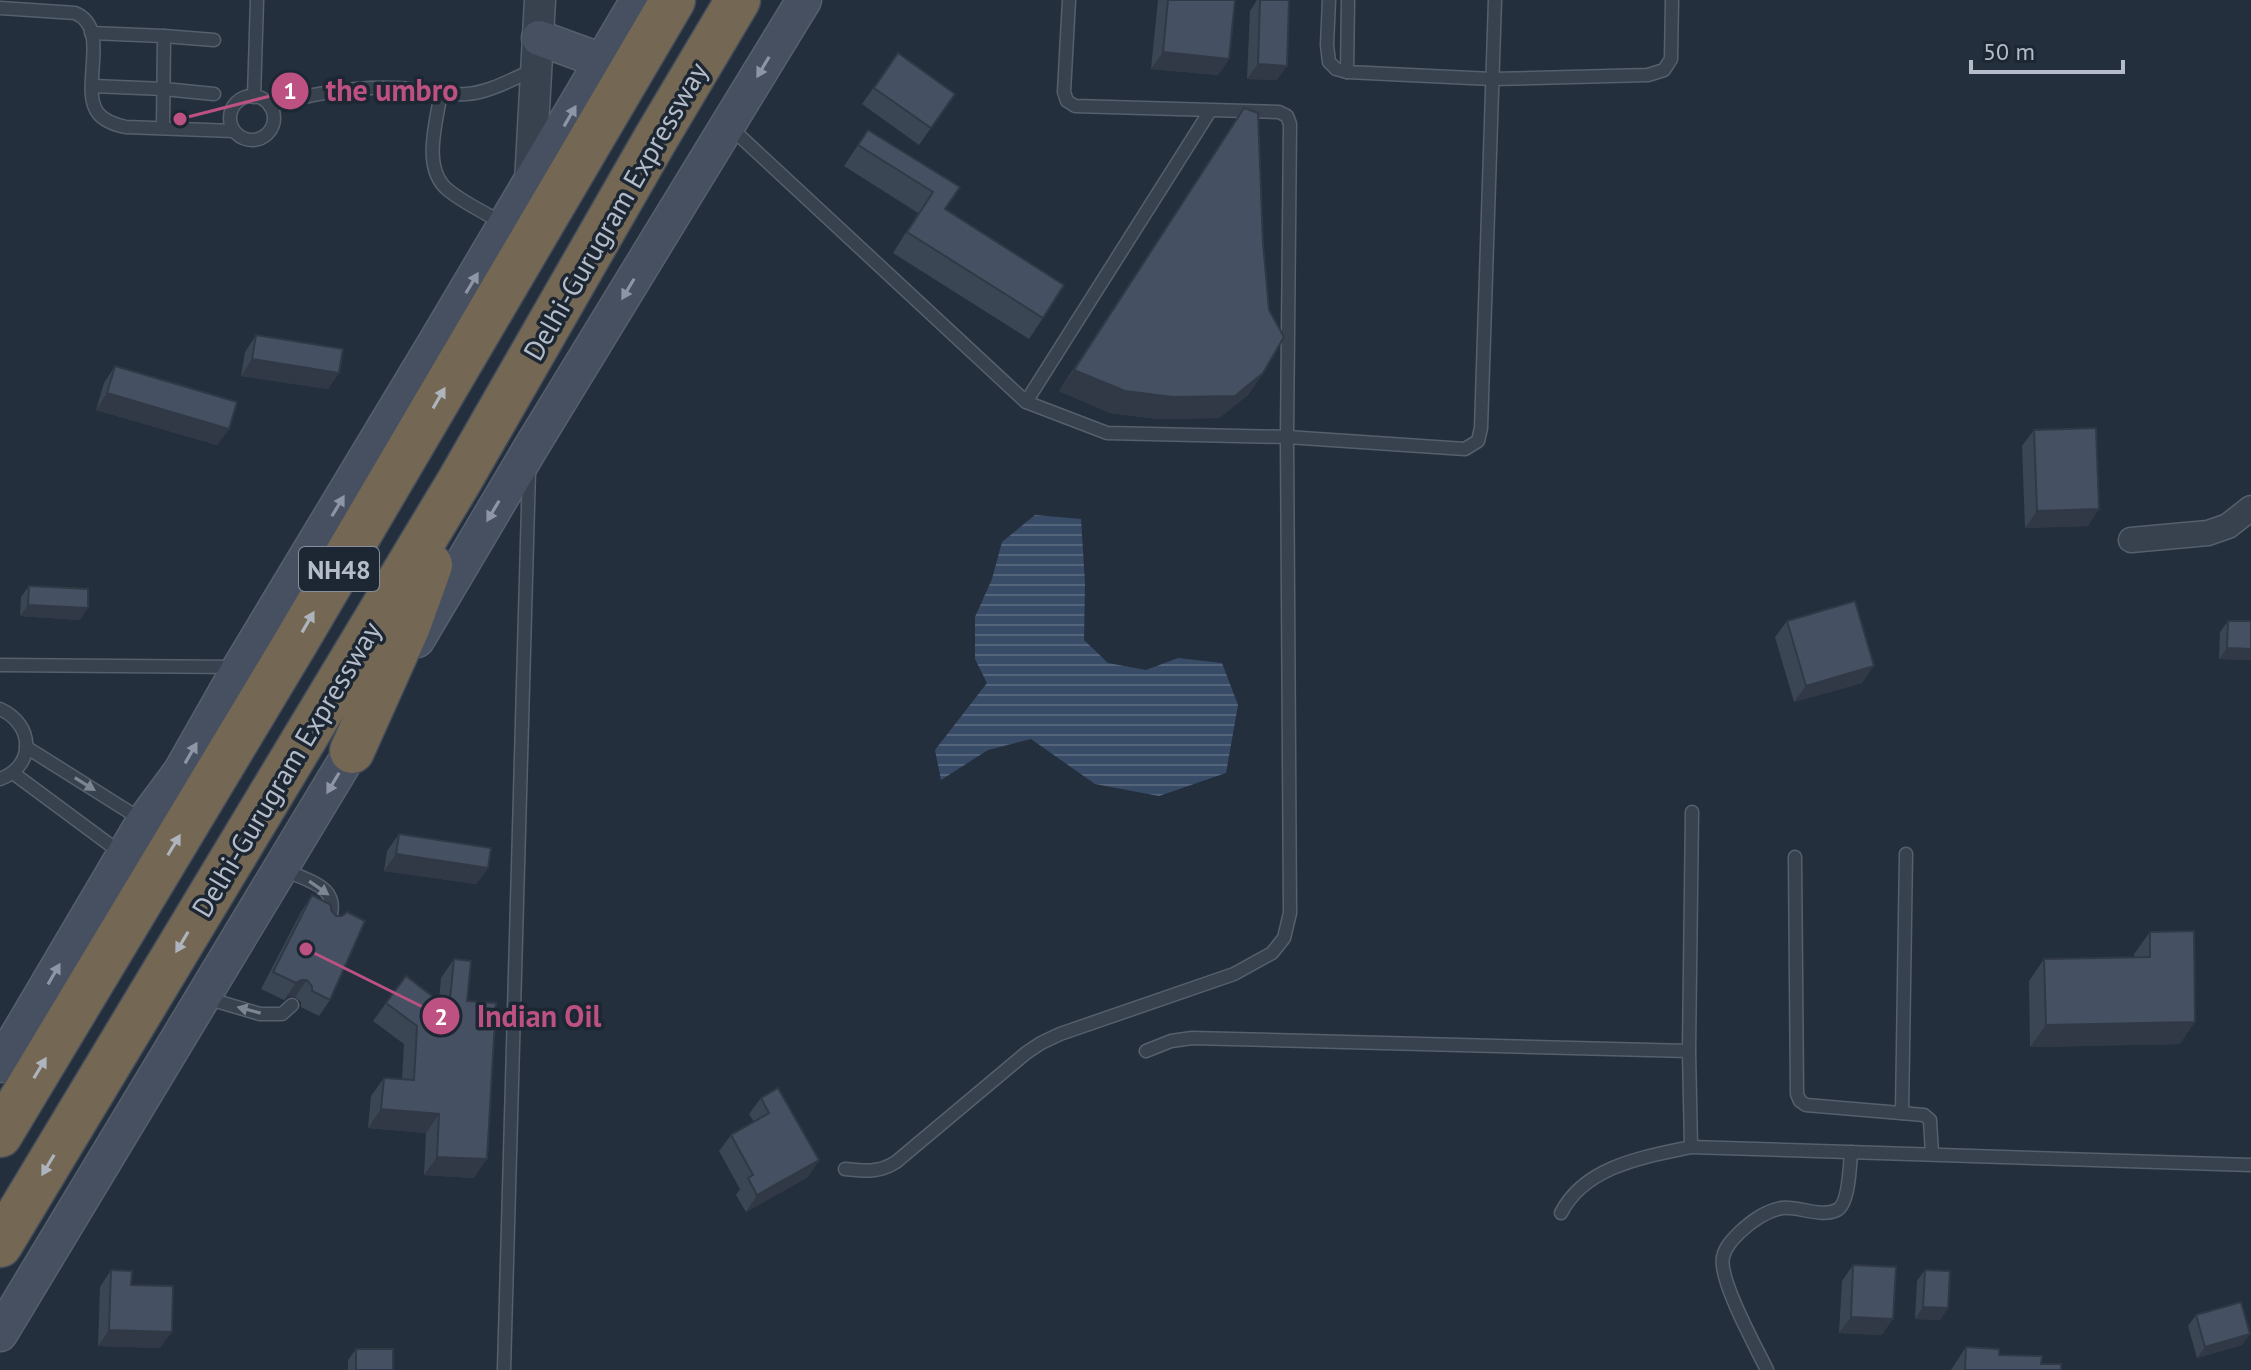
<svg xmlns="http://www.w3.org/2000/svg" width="2251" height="1370" font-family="'PT Sans',sans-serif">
<defs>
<pattern id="water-rules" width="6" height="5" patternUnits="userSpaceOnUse" patternTransform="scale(2)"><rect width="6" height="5" fill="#394c67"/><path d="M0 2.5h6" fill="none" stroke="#53647b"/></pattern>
</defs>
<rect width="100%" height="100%" fill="#242f3e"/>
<polygon fill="url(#water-rules)" points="1035,515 1081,519 1085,583 1084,640 1108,663 1146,670 1178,658 1222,663 1238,705 1226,773 1159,796 1095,784 1031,739 988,750 941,780 935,750 987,683 975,659 975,617 992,579 1002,542"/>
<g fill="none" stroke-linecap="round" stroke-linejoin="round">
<g stroke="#565f6c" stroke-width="15">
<g id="service">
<polyline points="1329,0 1327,45 1329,62 1336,69 1347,72"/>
<polyline points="1348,0 1347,72 1492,79 1648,75 1664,70 1671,59 1672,0"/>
<path d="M0,8L75,13C112,28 79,89 98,113C105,122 116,125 126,127L233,131"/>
<polyline points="91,33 164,36 163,128"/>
<polyline points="164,36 214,40"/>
<polyline points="93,86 164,89 214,94"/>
<path d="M441,92C437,121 421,168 448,190C464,203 485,213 503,223"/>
<circle cx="252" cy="118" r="22"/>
<polyline points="254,97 257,0"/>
<path d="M270,106C312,93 355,86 398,88C421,89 444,96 466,94C489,93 514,78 536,69"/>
<polyline points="730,127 1026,402 1107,433 1287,437 1465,449 1478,441 1481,428 1495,0"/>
<polyline points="1026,402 1210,111"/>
<polyline points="0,665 237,667"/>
<path d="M0,709C34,724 36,766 0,779"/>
<polyline points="26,747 142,820"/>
<polyline points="13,773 121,853"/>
<polyline points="1795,857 1797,1094 1800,1101 1806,1105 1924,1115 1930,1120 1932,1154"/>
<path d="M284,870C311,882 343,887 328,924"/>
<polyline points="206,998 260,1014 282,1014 292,1005"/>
<polyline points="1146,1051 1171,1041 1192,1038 1689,1051 1691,1147 2251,1165"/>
<polyline points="1689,1051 1692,812"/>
<polyline points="1902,1113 1906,854"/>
<path d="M845,1169C865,1171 879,1173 896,1162L1026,1053L1041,1043L1060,1034L1234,974L1272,953L1284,938L1290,913L1287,437L1290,124L1287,116L1279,112L1075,106L1067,101L1064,92L1069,0"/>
<path d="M1561,1213C1585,1166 1644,1157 1691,1147"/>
<polyline points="504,1370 529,470"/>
<path d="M1767,1370C1756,1347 1718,1279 1723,1257C1725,1247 1733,1239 1740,1232C1752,1221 1765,1211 1782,1208C1799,1206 1821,1218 1837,1210C1849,1204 1850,1165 1851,1152"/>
</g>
</g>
<g stroke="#565f6c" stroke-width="27">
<polyline id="minor" points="2131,540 2208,533 2228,526 2251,508"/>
</g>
<g stroke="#565f6c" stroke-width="33">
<polyline id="tertiary" points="530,183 540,0"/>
</g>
<g stroke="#565f6c" stroke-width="37">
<g id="secondary">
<polyline points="539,38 602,61"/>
<polyline points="417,640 530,449 804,0"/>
<polyline points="0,1065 144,821 181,771 240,667 435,343 638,0"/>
<polyline points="0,1334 364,730"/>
</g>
</g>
<g stroke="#434c59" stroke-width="47">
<g id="motorway">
<polyline points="352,751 408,626 430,565"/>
<polyline points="0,1135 296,642 673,0"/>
<polyline points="0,1245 460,480 656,138 738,0"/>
</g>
</g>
<use href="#service" stroke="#38414e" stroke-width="12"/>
<use href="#minor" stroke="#38414e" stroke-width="24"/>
<use href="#tertiary" stroke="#38414e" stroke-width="30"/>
<use href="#secondary" stroke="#465061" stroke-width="34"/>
<use href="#motorway" stroke="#746855" stroke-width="44"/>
</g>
<g fill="#3b4654">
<polygon points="1158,0 1235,0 1229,59 1218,75 1151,69"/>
<polygon points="1257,0 1289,0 1277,80 1247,79 1250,11"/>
<polygon points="898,53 955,94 919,145 862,104"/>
<polygon points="1244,108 1263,373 1248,395 1219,418 1158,419 1110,413 1059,391"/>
<polygon points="868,130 960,187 945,209 1043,318 1029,339 893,253 918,213 844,166"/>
<polygon points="256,335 339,373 328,389 241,376 245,352"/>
<polygon points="115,366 229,429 217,445 96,410 104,383"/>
<polygon points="2034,430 2088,526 2025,528 2022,446"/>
<polygon points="29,586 80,620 20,616 21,597"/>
<polygon points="1787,621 1862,683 1794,702 1775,637"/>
<polygon points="2228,621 2251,621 2251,660 2219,659 2220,632"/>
<polygon points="399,834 488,868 476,884 384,871 387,851"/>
<polygon points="312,895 330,1000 319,1016 301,1007 301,1002 295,997 289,996 284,1000 261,989 301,912"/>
<polygon points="2150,932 2180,1044 2030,1047 2029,981 2044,959 2134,957 2134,954"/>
<polygon points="454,959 467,1001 474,1178 424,1175 426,1133 368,1128 371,1096 384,1078 402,1079 404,1044 373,1021 386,1003 439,1001 441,978"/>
<polygon points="761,1098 819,1160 808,1177 746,1212 736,1195 740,1189 719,1151 731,1135 754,1122 749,1114"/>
<polygon points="1853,1265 1882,1335 1839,1333 1842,1281"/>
<polygon points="111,1270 131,1285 160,1348 98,1346 100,1287"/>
<polygon points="1925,1270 1948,1308 1940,1320 1915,1319 1917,1281"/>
<polygon points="2196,1315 2250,1334 2242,1345 2197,1358 2188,1326"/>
<polygon points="1966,1347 2041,1364 2061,1370 1951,1370"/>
<polygon points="356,1349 393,1370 348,1370 348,1360"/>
</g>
<g fill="#303945">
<polygon points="1163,52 1229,59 1218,75 1151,69"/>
<polygon points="1258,64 1287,66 1277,80 1247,79"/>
<polygon points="252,359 339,373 328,389 241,376"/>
<polygon points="1074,370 1263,373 1248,395 1219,418 1158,419 1110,413 1059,391"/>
<polygon points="107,393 229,429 217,445 96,410"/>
<polygon points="2099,509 2088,526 2025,528 2037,511"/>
<polygon points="28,605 88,608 80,620 20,616"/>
<polygon points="2227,648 2251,649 2251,660 2219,659"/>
<polygon points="1874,666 1862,683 1794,702 1806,686"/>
<polygon points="396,854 488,868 476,884 384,871"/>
<polygon points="301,980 307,980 295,997 289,996 284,1000 296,983"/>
<polygon points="2195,1022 2180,1044 2030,1047 2046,1025"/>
<polygon points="381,1109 439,1114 426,1133 368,1128"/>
<polygon points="437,1157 487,1159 474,1178 424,1175"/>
<polygon points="819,1160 808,1177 746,1212 757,1195"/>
<polygon points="1923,1307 1948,1308 1940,1320 1915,1319"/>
<polygon points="1851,1317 1893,1319 1882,1335 1839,1333"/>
<polygon points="109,1330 172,1332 160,1348 98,1346"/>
<polygon points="2250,1334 2242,1345 2197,1358 2205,1347"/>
</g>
<g fill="#455162" stroke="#303945" stroke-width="2">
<polygon points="1168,0 1235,0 1229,59 1163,52"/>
<polygon points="1260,0 1289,0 1287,66 1258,64"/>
<polygon points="898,53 955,94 931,128 874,88"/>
<polygon points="1244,108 1258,113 1263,243 1269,310 1284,337 1263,373 1235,396 1173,397 1125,391 1074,370"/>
<polygon points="868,130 960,187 945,209 1064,285 1043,318 907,232 933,192 858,145"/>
<polygon points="256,335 343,349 339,373 252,359"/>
<polygon points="115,366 237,402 229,429 107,393"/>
<polygon points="2096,428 2099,509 2037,511 2034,430"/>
<polygon points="29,586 88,589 88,608 28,605"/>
<polygon points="1855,601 1874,666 1806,686 1787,621"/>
<polygon points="2228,621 2251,621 2251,649 2227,648"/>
<polygon points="399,834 491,848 488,868 396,854"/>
<polygon points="312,895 331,905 331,910 336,916 342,916 347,912 365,921 330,1000 312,991 312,986 307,980 301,980 296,983 273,972"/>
<polygon points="2194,931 2195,1022 2046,1025 2044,959 2150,957 2150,932"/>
<polygon points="454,959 471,961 467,1001 496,1003 487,1159 437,1157 439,1114 381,1109 384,1078 414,1080 417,1026 386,1003 406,976 449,1009"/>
<polygon points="778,1088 819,1160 757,1195 748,1178 753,1175 731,1135 769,1113 761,1098"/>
<polygon points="1853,1265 1896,1267 1893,1319 1851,1317"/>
<polygon points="111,1270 132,1271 131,1285 173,1286 172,1332 109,1330"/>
<polygon points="1925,1270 1950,1271 1948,1308 1923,1307"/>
<polygon points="2241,1302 2250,1334 2205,1347 2196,1315"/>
<polygon points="1966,1347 1999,1349 1999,1355 2042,1356 2041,1364 2061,1364 2061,1370 1965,1370"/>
<rect x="356" y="1349" width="37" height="21"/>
</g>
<defs><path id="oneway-solid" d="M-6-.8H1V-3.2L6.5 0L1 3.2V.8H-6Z" transform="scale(2)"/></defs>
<g fill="#8e96a5">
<use href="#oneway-solid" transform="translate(763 67) rotate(121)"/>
<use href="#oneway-solid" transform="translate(570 116) rotate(-60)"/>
<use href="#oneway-solid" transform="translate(472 283) rotate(-59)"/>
<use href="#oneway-solid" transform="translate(628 289) rotate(121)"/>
<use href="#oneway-solid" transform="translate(338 506) rotate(-59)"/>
<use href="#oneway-solid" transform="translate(493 511) rotate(121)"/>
<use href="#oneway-solid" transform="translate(191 753) rotate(-60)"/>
<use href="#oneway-solid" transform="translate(333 783) rotate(121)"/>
<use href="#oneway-solid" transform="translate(54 974) rotate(-60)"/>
</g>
<g fill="#aeb4bd">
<use href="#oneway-solid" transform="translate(439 398) rotate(-60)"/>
<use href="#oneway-solid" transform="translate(308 622) rotate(-60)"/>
<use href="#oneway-solid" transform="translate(174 845) rotate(-59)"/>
<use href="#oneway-solid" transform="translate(182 942) rotate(121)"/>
<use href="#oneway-solid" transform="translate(40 1068) rotate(-59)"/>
<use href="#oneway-solid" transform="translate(48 1165) rotate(121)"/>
</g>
<g fill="#7c8592">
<use href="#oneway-solid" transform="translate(85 784) rotate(32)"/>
<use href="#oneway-solid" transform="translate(319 888) rotate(35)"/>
<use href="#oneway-solid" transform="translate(249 1010) rotate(-165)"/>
</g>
<g text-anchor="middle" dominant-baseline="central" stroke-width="7" stroke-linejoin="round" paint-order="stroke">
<rect fill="#1d2633" stroke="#878f9c" stroke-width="2" x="299" y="547" width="80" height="44" rx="6"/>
<g font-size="26" font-weight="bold" fill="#b4bcc9">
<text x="339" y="569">NH48</text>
</g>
<g font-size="28" fill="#b4bcc9" stroke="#1d2633">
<text transform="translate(615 211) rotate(-60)">Delhi-Gurugram Expressway</text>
<text transform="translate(286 769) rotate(-59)">Delhi-Gurugram Expressway</text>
</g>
</g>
<path fill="none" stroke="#bd5182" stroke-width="3" d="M180 119L290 91M306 949L441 1016"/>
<g fill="#bd5182" stroke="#1d2633" stroke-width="3">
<circle cx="180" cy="119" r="8"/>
<circle cx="306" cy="949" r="8"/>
<circle cx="290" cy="91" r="20"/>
<circle cx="441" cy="1016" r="20"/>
</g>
<g font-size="24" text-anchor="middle" font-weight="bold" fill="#fff">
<text x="290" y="99">1</text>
<text x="441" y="1025">2</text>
</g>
<g font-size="30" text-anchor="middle" font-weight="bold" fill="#bd5182" stroke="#1d2633" stroke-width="7" stroke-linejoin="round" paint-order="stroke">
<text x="392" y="101">the umbro</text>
<text x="539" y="1027">Indian Oil</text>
</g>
<path d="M1971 60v12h152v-12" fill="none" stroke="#b4bcc9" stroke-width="4"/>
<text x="1983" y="60" font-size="24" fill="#b4bcc9" stroke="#1d2633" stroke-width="6" paint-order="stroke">50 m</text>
</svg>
